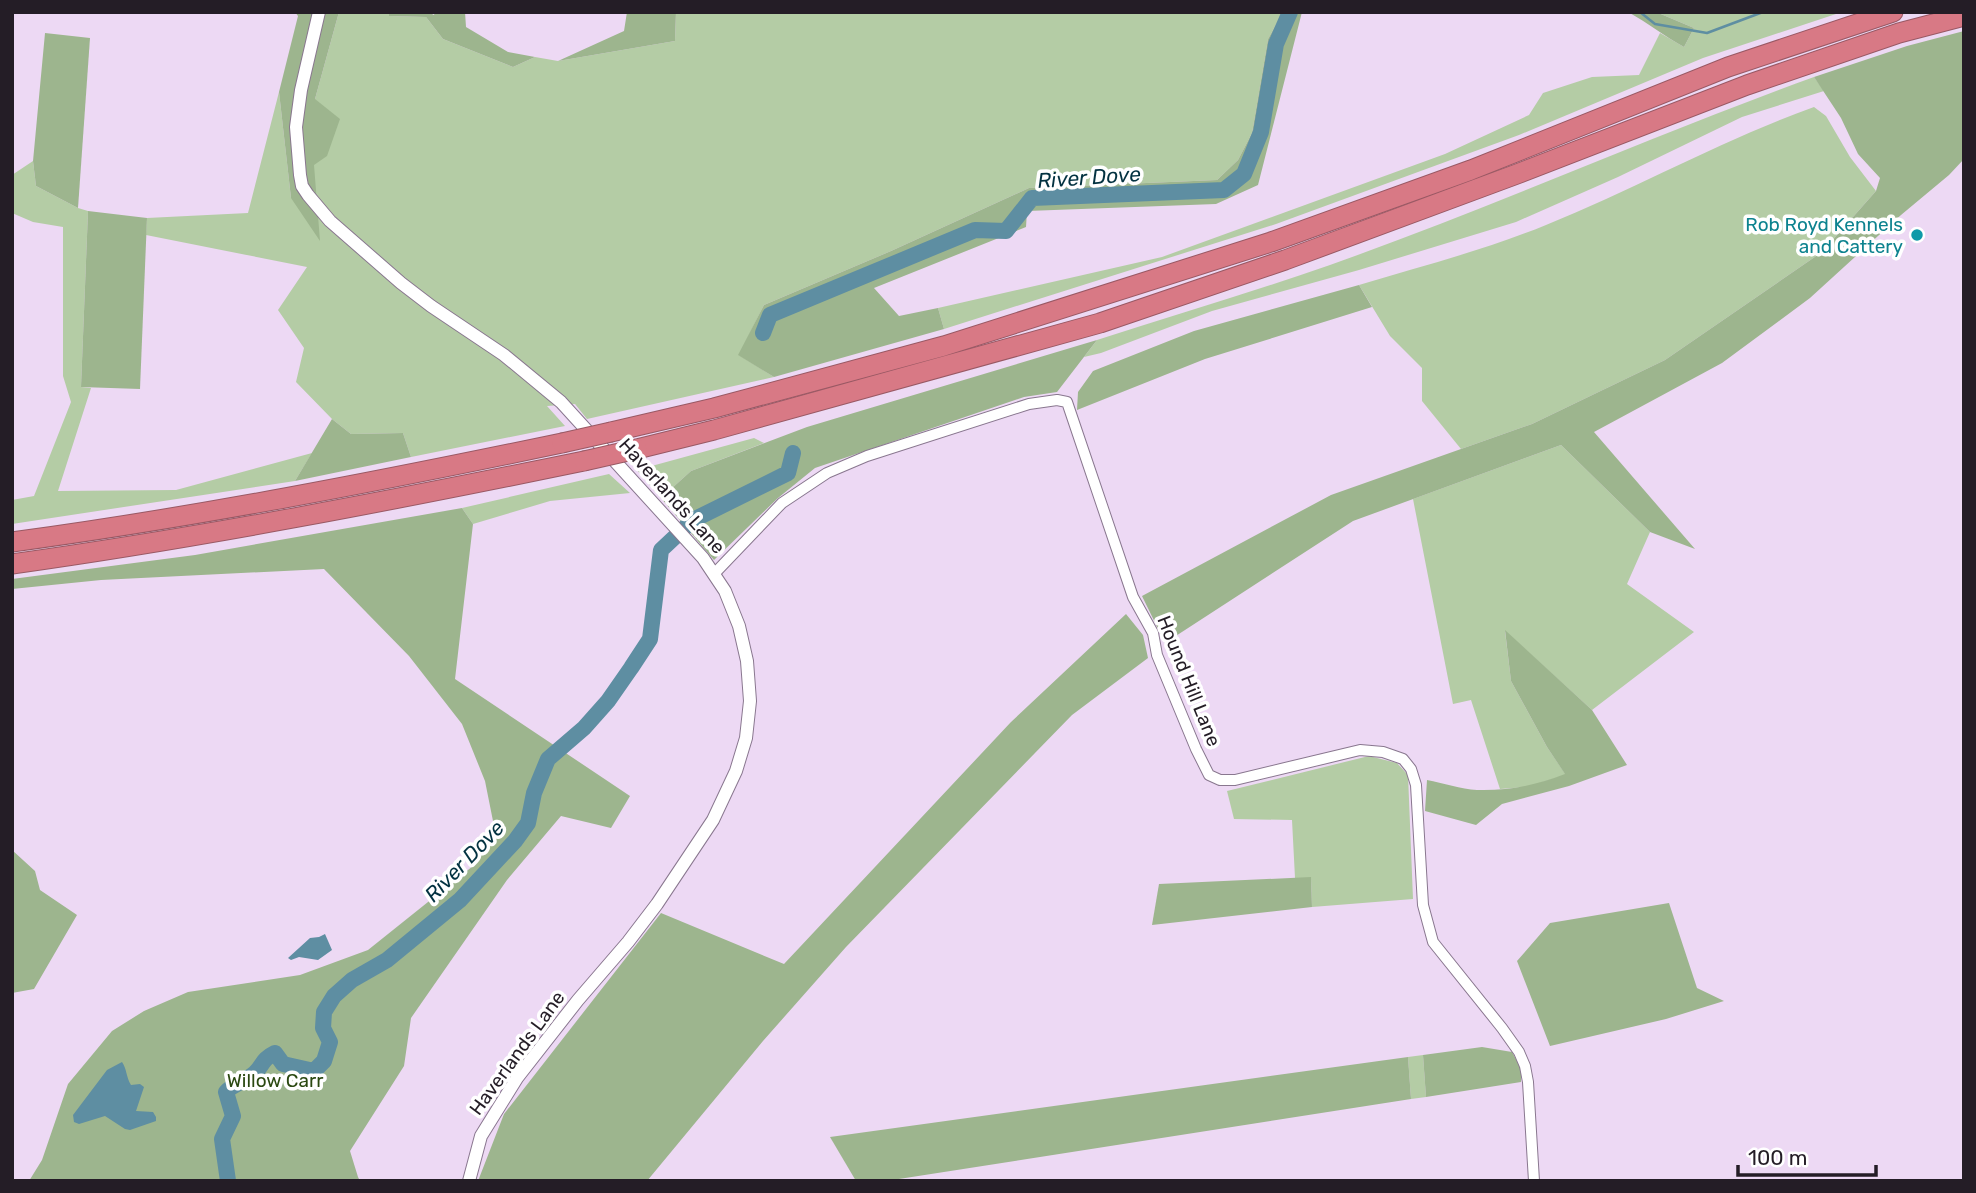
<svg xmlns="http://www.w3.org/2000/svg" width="1976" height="1193" font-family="Rubik,sans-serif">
<rect width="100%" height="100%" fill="#edd9f4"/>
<g fill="#b4cca5">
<polygon points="339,12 389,12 389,16 426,17 443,39 513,67 535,57 558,61 675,41 676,12 1283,12 1268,39 1252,133 1238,160 1217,180 1029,188 891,251 764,305 739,355 774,377 587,419 575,404 547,406 565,426 411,457 403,433 351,434 332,419 296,382 304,348 278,310 307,267 146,235 147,218 248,213 279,92 291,198 314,165 315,99"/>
<polygon points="1656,12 1842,12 1703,58 1519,135 1276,224 944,329 938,308 1162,257 1445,154 1529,115 1543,93 1592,77 1639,75 1660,33 1684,47 1694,28"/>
<path d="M1814,77L1824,91L1742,117L1618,177L1516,222L1359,270L1212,311L1101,353L1084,357L1097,340C1175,315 1253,292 1330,265C1493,207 1652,136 1814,77Z"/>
<path d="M1814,107L1826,116L1850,157L1876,191L1822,252L1665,360L1532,424L1461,449L1422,401V368L1390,336L1359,285C1422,266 1485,250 1546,225C1637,188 1722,140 1814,107Z"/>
<polygon points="33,161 36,186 78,208 88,211 81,387 91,388 58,491 176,490 312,453 295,481 12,524 12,500 34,496 71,402 63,376 63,227 33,222 12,213 12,175"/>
<polygon points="754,438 764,443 691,471 661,498 637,470"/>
<polygon points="1561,445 1650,532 1627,584 1694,632 1592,710 1505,631 1511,681 1547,747 1566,775 1527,787 1500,789 1471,700 1453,704 1413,499"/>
<polygon points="609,474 630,493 550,501 473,524 462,508"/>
<polygon points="1369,756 1397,763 1408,775 1413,899 1312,907 1311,878 1295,878 1292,820 1234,819 1227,791"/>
<polygon points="1423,1055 1426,1097 1411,1099 1408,1057"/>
</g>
<g fill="#9db58e">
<polygon points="295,12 339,12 315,99 340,119 327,156 314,165 320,241 291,198 279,92 298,16"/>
<polygon points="389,12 428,12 434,15 435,12 465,12 466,27 508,52 535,57 513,67 443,39 426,17 389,16"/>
<polygon points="627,12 676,12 675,41 558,61 624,31"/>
<polygon points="1283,12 1302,12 1258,185 1216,204 1027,211 1026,227 874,288 899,316 938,308 944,329 774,377 738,355 764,305 891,251 1029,188 1217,180 1238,160 1252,133 1268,39"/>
<path d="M1628,12H1656L1694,28L1684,47C1664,36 1648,23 1628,12Z"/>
<polygon points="1964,31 1964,159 1949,175 1901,215 1810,298 1722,363 1594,432 1695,549 1650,532 1561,445 1353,521 1165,643 1142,596 1331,495 1532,424 1665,360 1822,252 1876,191 1880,178 1858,154 1841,118 1814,77 1907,46"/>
<polygon points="45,33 90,38 78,208 36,186 33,161"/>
<polygon points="88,211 147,218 140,389 81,387"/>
<polygon points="1359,285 1372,307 1205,359 1077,410 1078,392 1093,371 1194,331"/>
<polygon points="1097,340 1057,392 1024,397 815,468 778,498 714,560 661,498 691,471 807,427"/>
<polygon points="332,419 351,434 403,433 411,457 295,481"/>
<polygon points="462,508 473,524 455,679 630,796 611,828 561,816 507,880 411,1018 404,1066 350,1151 358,1177 360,1181 29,1181 42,1160 68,1084 112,1031 144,1011 188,992 300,975 368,950 473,866 494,826 485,781 462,724 409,656 324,569 101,580 12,589 12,579 195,555"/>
<polygon points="1126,614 1143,635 1148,658 1072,715 846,947 763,1041 647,1181 478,1181 504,1114 661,913 784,964 1011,722"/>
<path d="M1505,630L1592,710L1627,765L1569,786L1502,804L1476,825L1425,811L1427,780C1443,783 1461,789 1477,790C1508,791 1537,785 1565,774L1547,747L1511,681Z"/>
<polygon points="12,850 35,871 40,890 77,915 34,989 12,993"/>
<polygon points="1311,877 1312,907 1152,925 1159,884"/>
<polygon points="1669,903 1697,988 1724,1001 1666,1019 1550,1046 1517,961 1550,923"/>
<polygon points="1482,1047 1512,1052 1521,1068 1521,1082 1426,1097 1423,1055"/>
<polygon points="1408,1057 1411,1099 886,1181 856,1181 830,1137"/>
</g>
<g fill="#5e8ea2">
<polygon points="325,934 332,950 318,960 299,957 291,960 288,958 310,938 319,937"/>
<path d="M122,1062C127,1069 126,1077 131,1085L140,1084L144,1087L136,1111L153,1112L156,1117V1121L130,1130L125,1129L105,1116L79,1124L74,1122L73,1115L107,1070Z"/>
</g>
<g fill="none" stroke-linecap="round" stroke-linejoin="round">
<polyline stroke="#5e8ea2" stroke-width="2.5" points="1640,12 1655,24 1707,33 1763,12"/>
<g stroke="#5e8ea2" stroke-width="16">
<polyline points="763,333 770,315 975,230 1006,231 1032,198 1224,190 1244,174 1261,132 1276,44 1290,12"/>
<path d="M228,1181L222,1139L233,1116L226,1092C234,1083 245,1082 255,1073C264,1064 261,1060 275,1053L283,1064L314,1071L324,1061L330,1042L323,1028L324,1012L334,996L352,980L387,960L460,900L515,841L528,823L534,793L548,759L584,728L608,701L631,668L650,639L661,550L693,520L788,473L793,453"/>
</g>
<g stroke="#89778f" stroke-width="12">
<polyline id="minor" points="714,574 782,503 827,473 867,456 1029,404 1057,400 1067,402 1133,597 1153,633 1157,655 1196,749 1209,775 1220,780 1235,780 1360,750 1383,752 1403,759 1411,769 1416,785 1423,905 1433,942 1502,1028 1519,1052 1525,1066 1528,1082 1534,1181"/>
</g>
<g stroke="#89778f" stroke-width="14">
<polyline id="tertiary" points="319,12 301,90 296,127 300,175 302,186 308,195 330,221 401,283 431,306 504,355 561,402 703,558 725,591 739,626 747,661 750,701 746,738 736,771 713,820 657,904 628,942 578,1000 517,1078 481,1136 469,1181"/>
</g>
<g stroke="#995964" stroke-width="21">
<g id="motorway">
<polyline points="611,432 714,408 944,346 1271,242 1471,170 1728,67 1893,12"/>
<polyline points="637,449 714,430 1100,323 1285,260 1517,174 1747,85 1899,33 1964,16"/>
<path d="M12,542C197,517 380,481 562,443"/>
<path d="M12,564C204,537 394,500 584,461"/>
</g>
</g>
<use href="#minor" stroke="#fff" stroke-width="10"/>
<use href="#tertiary" stroke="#fff" stroke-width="12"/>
<use href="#motorway" stroke="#d87985" stroke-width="19"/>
<g stroke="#995964" stroke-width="21" stroke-linecap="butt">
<g id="motorway-bridge">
<polyline points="562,443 611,432"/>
<polyline points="584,461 637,449"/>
</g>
</g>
<use href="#motorway-bridge" stroke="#d87985" stroke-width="19"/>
</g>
<circle fill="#0f9aa8" stroke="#fff" stroke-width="2.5" cx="1917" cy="235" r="7"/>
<g text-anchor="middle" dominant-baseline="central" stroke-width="7" stroke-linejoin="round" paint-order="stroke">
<g font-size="19" fill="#0d838f" stroke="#fff" text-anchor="end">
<text x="1903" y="224">Rob Royd Kennels<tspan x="1903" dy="22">and Cattery</tspan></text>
</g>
<g font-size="19" fill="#241d26" stroke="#fff">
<text transform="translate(672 496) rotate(48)">Haverlands Lane</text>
<text transform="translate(1189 681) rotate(68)">Hound Hill Lane</text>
<text transform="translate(517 1053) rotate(-54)">Haverlands Lane</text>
</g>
<g font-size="19" fill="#2b4911" stroke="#fff">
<text x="275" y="1080">Willow Carr</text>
</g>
<g font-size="21" font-style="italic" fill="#033241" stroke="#fff">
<text transform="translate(1089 177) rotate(-4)">River Dove</text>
<text transform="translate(464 861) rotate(-46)">River Dove</text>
</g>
</g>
<rect width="1976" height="1193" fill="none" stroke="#241d26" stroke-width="28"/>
<path d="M1738 1165v10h138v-10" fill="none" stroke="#241d26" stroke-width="3.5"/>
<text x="1748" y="1165" font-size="21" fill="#241d26" stroke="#ffffff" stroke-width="5" paint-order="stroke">100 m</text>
</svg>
